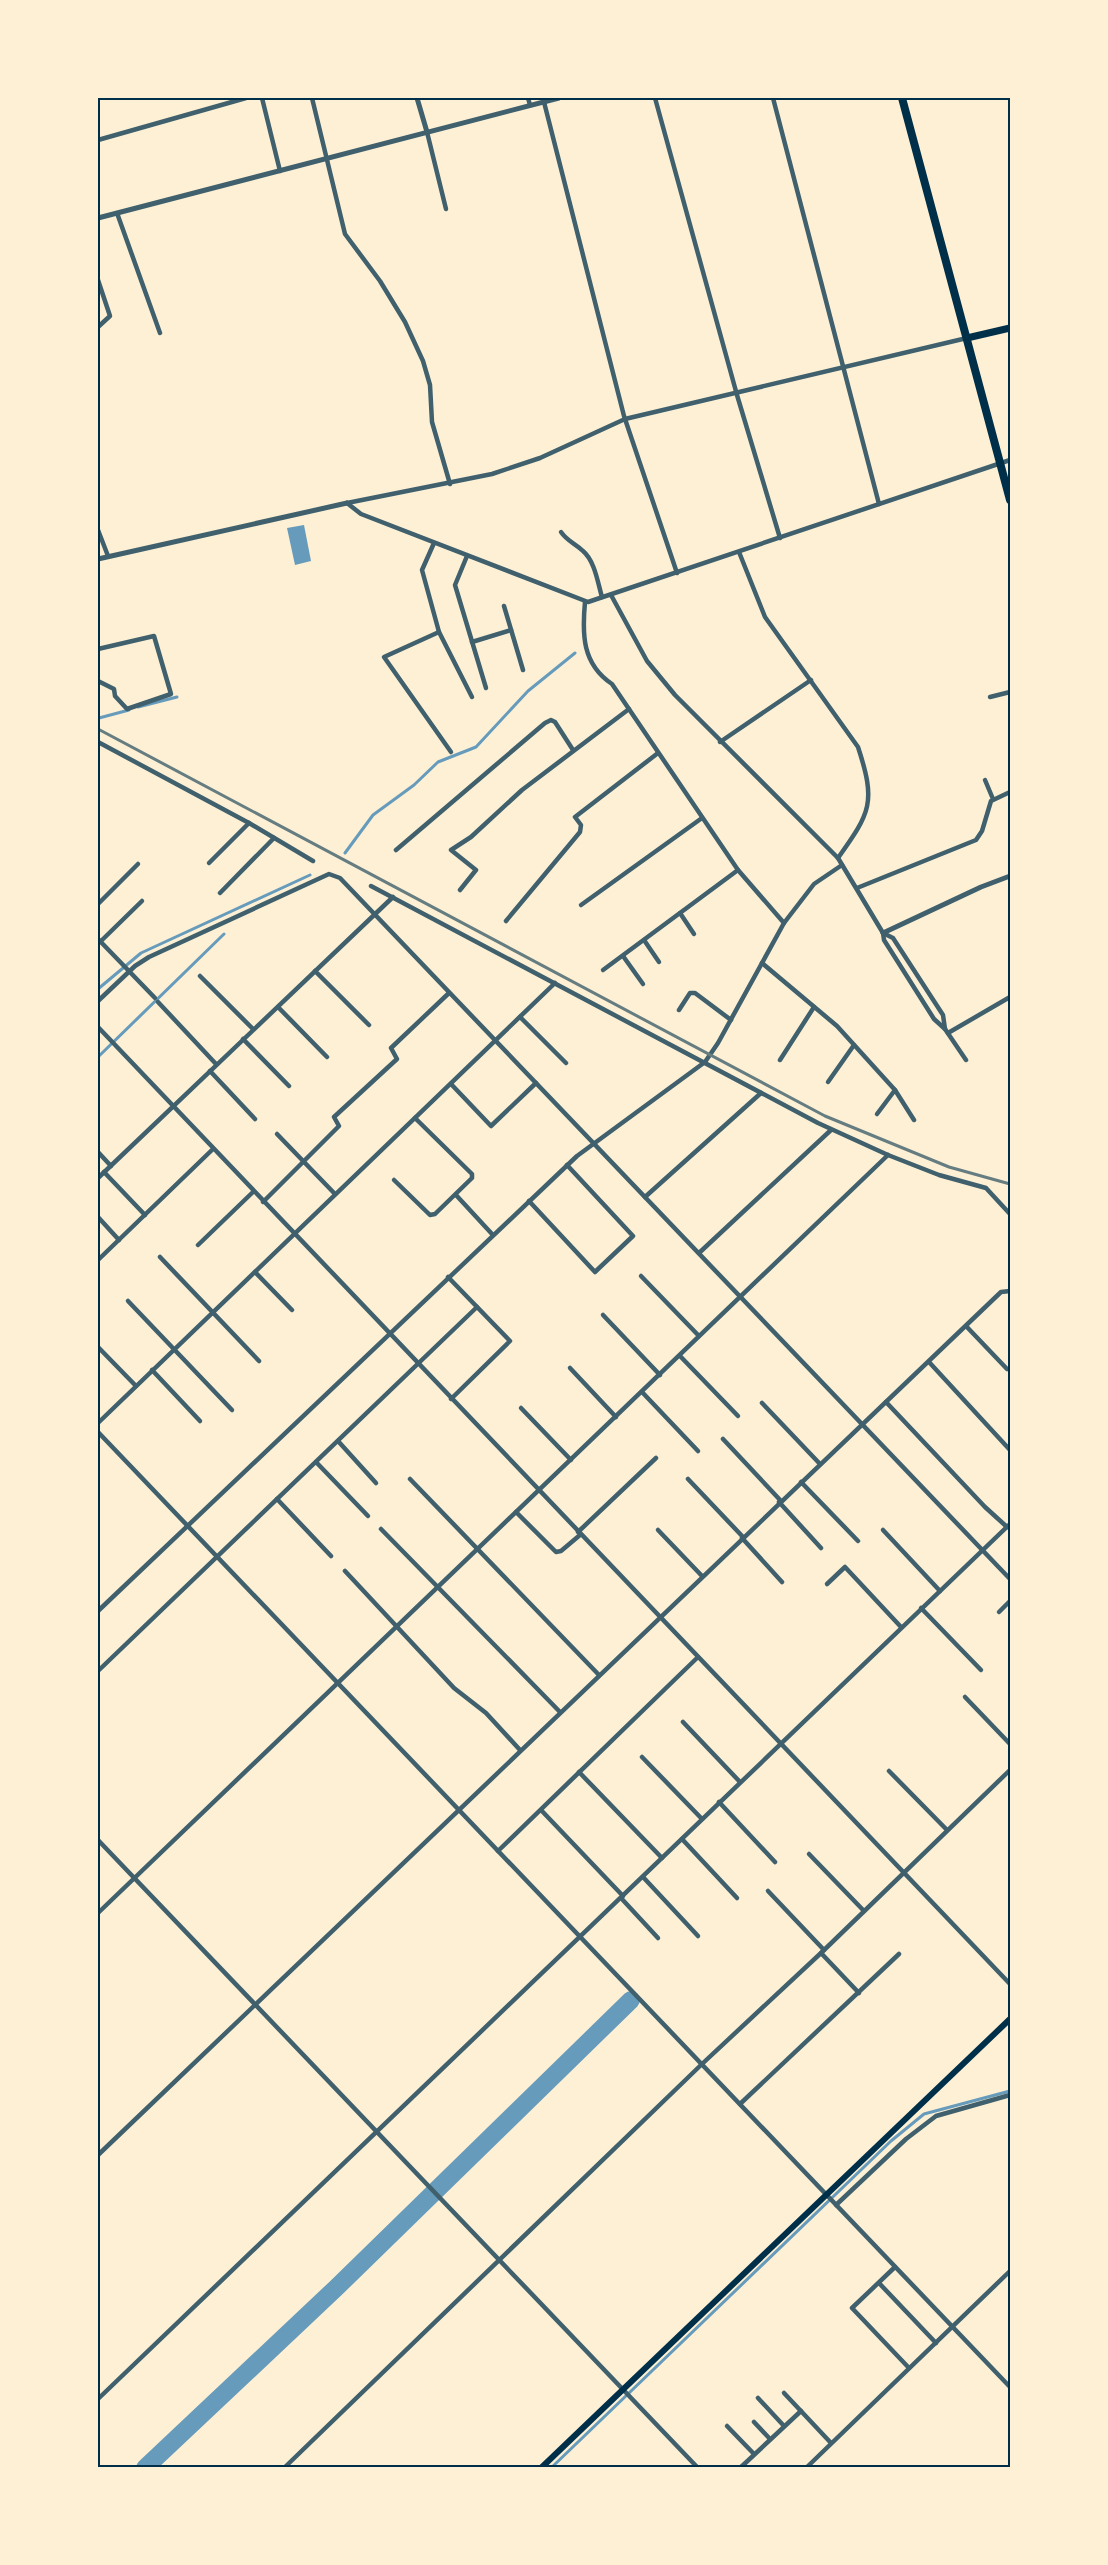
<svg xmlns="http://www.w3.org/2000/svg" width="1108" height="2565" font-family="'IBM Plex Sans',sans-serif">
<rect width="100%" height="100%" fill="#fdf0d5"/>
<polygon fill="#669bbc" points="304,525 311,561 295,565 287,528"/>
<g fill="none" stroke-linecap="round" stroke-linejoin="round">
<g stroke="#669bbc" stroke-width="3">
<polyline points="138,707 177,697"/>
<polyline points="99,718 129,710"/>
<polyline points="345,853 373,815 414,785 438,762 476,747 528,691 575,653"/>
<polyline points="98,989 141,953 310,875"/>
<polyline points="98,1057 224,934"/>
<polyline points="551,2468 891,2141 924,2114 1010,2091"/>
</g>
<polyline stroke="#669bbc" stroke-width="18" points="145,2468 336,2288 631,2000"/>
<g stroke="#3f606c" stroke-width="4.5">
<polyline points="262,98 280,171"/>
<polyline points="312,98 345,234 380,281 405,322 423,361 430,385 432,422 450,484"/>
<polyline points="528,98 530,105"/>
<polyline points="655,98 737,395 780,538"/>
<polyline points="773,98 879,504"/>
<polyline points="544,102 624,416 677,573"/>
<polyline points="427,132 446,209"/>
<polyline points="98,140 246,98"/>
<polyline points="117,213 160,333"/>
<polyline points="98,280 110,316 98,327"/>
<polyline points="347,503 361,514 588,602 1010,460"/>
<polyline points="347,503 492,474 540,458 625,419 967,338"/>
<polyline points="98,530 108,556"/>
<path d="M561,532C568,542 575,543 583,551C595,561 598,584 602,597"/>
<polyline points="434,543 422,570 439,632 472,697"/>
<path d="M739,552L765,617L858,747C876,802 871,812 838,858"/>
<polyline points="467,556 455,585 486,688"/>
<polyline points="611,595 647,661 675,695 838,858 883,933 893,938 943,1015 945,1029 966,1060"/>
<path d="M585,602C582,634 582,664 612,684L738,870L784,923"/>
<polyline points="504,606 523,670"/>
<polyline points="439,632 384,657 451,752"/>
<polyline points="472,642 511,630"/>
<polyline points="98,649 154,636 171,694 127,709 115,696 114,689 98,681"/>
<polyline points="990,697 1010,692"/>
<polyline points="98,742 249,823 313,861"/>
<polyline points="720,742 811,680"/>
<polyline points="985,780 993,799"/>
<polyline points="396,850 545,723 551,720 555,722 573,750"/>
<polyline points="209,863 249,823"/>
<polyline points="371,886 818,1123 888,1155 939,1175 986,1188 1010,1214"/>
<polyline points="857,888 976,840 982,831 991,801 1010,792"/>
<polyline points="460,890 476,870 451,850 471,837 522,790 629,709"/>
<polyline points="220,893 274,838"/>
<polyline points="98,904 138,864"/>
<polyline points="581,905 702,818"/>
<polyline points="680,913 694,934"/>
<polyline points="506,921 580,832 581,825 575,817 658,753"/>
<polyline points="883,933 884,940 934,1019 945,1029"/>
<polyline points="98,939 155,998"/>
<polyline points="644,940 659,962"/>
<polyline points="100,942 142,901"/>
<polyline points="623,956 643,984"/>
<polyline points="762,963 837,1026 895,1090 914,1120"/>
<polyline points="603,970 738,870"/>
<polyline points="315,971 369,1025"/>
<polyline points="200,976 253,1029"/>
<polyline points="98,1001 135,966 149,957 329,874 340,878 1010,1579"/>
<polyline points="158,1002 216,1064"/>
<polyline points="278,1007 327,1057"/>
<polyline points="679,1010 690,993 695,993 731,1020"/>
<polyline points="520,1017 566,1063"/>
<polyline points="98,1027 1010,1984"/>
<polyline points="948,1033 1010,997"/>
<polyline points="243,1039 289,1086"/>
<polyline points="780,1060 814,1007"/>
<polyline points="210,1071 255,1119"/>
<polyline points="828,1082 854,1045"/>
<polyline points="451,1084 491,1126 536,1083"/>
<polyline points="877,1114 895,1090"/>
<polyline points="277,1134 335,1194"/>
<polyline points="98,1152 111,1166"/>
<polyline points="104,1172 145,1215"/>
<polyline points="98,1178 393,897"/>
<polyline points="394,1180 430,1215 435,1214 472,1178 472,1174 415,1118"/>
<polyline points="456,1195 492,1234"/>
<polyline points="645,1197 761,1093"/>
<polyline points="529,1201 595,1272 633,1236 567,1165"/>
<polyline points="263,1202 339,1126 334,1117 397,1059 391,1048 449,993"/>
<polyline points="98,1217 119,1240"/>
<polyline points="198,1245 253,1192"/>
<polyline points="699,1253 831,1130"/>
<polyline points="160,1257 259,1361"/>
<polyline points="98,1260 213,1149"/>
<polyline points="255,1272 292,1310"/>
<polyline points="641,1276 699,1336"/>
<polyline points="448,1277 510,1341 451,1399"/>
<polyline points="128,1301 232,1410"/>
<polyline points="603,1315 660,1375"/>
<polyline points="966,1326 1007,1369"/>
<polyline points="98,1347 136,1386"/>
<polyline points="680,1356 738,1416"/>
<polyline points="929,1362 1010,1450"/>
<polyline points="570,1368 616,1417"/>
<polyline points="152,1370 200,1421"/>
<polyline points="642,1392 698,1451"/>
<polyline points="886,1402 985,1507 1007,1527"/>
<polyline points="762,1403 820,1464"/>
<polyline points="521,1408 571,1460"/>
<polyline points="98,1423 555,983"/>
<polyline points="98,1432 1010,2387"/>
<polyline points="723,1439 781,1501"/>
<polyline points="338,1441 376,1483"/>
<polyline points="316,1462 368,1516"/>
<polyline points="410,1479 599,1675"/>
<polyline points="688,1479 743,1537"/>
<polyline points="801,1482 858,1541"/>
<polyline points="277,1499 331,1556"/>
<polyline points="779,1502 821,1548"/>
<polyline points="516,1512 556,1552 561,1551 580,1535"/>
<polyline points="381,1529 560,1712"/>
<polyline points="658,1530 702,1576"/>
<polyline points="883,1530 940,1591"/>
<polyline points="578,1532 656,1458"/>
<polyline points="742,1538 782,1582"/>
<polyline points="345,1571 454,1688 486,1713 520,1750"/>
<polyline points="827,1584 845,1567 901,1627"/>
<polyline points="921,1608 981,1670"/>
<polyline points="98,1611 577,1156 705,1062 718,1043 784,923 814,884 842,865"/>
<polyline points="999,1612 1010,1601"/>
<polyline points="98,1671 477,1307"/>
<polyline points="965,1697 1010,1744"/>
<polyline points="683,1722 740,1782"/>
<polyline points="642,1757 702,1819"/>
<polyline points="889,1771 947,1830"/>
<polyline points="579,1772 662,1858"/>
<polyline points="719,1802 775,1862"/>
<polyline points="541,1810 623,1896"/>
<polyline points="682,1839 737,1898"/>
<polyline points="98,1840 698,2468"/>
<polyline points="498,1851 698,1657"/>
<polyline points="809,1854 864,1911"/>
<polyline points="643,1877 698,1936"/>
<polyline points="768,1891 824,1950"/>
<polyline points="621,1898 658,1938"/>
<polyline points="98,1913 888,1155"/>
<polyline points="821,1953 859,1993"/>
<polyline points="740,2104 899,1954"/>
<polyline points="98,2155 1001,1292 1010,1291"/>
<polyline points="836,2205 906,2139 936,2116 1010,2095"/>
<polyline points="895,2267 852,2308 909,2368"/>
<polyline points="879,2283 936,2343"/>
<polyline points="784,2393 831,2443"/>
<polyline points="758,2398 784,2426"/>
<polyline points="98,2399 1010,1524"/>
<polyline points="754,2422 770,2439"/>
<polyline points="727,2426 754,2454"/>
<polyline points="284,2468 702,2064 821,1953 1010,1770"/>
<polyline points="740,2468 801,2411"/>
<polyline points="806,2468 1010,2271"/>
</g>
<g stroke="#3f606c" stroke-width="5">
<polyline points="417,98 427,132"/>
<polyline points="98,218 559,98"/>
<polyline points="98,559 347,503"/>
<polyline points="883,933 981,887 1010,876"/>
</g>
<polyline stroke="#003049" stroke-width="6" points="541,2468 1010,2019"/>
<polyline stroke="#003049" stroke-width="7" points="967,338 1010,328"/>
<polyline stroke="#003049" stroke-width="8" points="902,98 1010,500"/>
<polyline stroke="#657d81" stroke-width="3" points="98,729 825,1116 949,1167 1010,1184"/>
</g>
<rect width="1108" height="2565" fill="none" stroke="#fdf0d5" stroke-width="198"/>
<rect x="99" y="99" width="910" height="2367" fill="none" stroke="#003049" stroke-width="2"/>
</svg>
